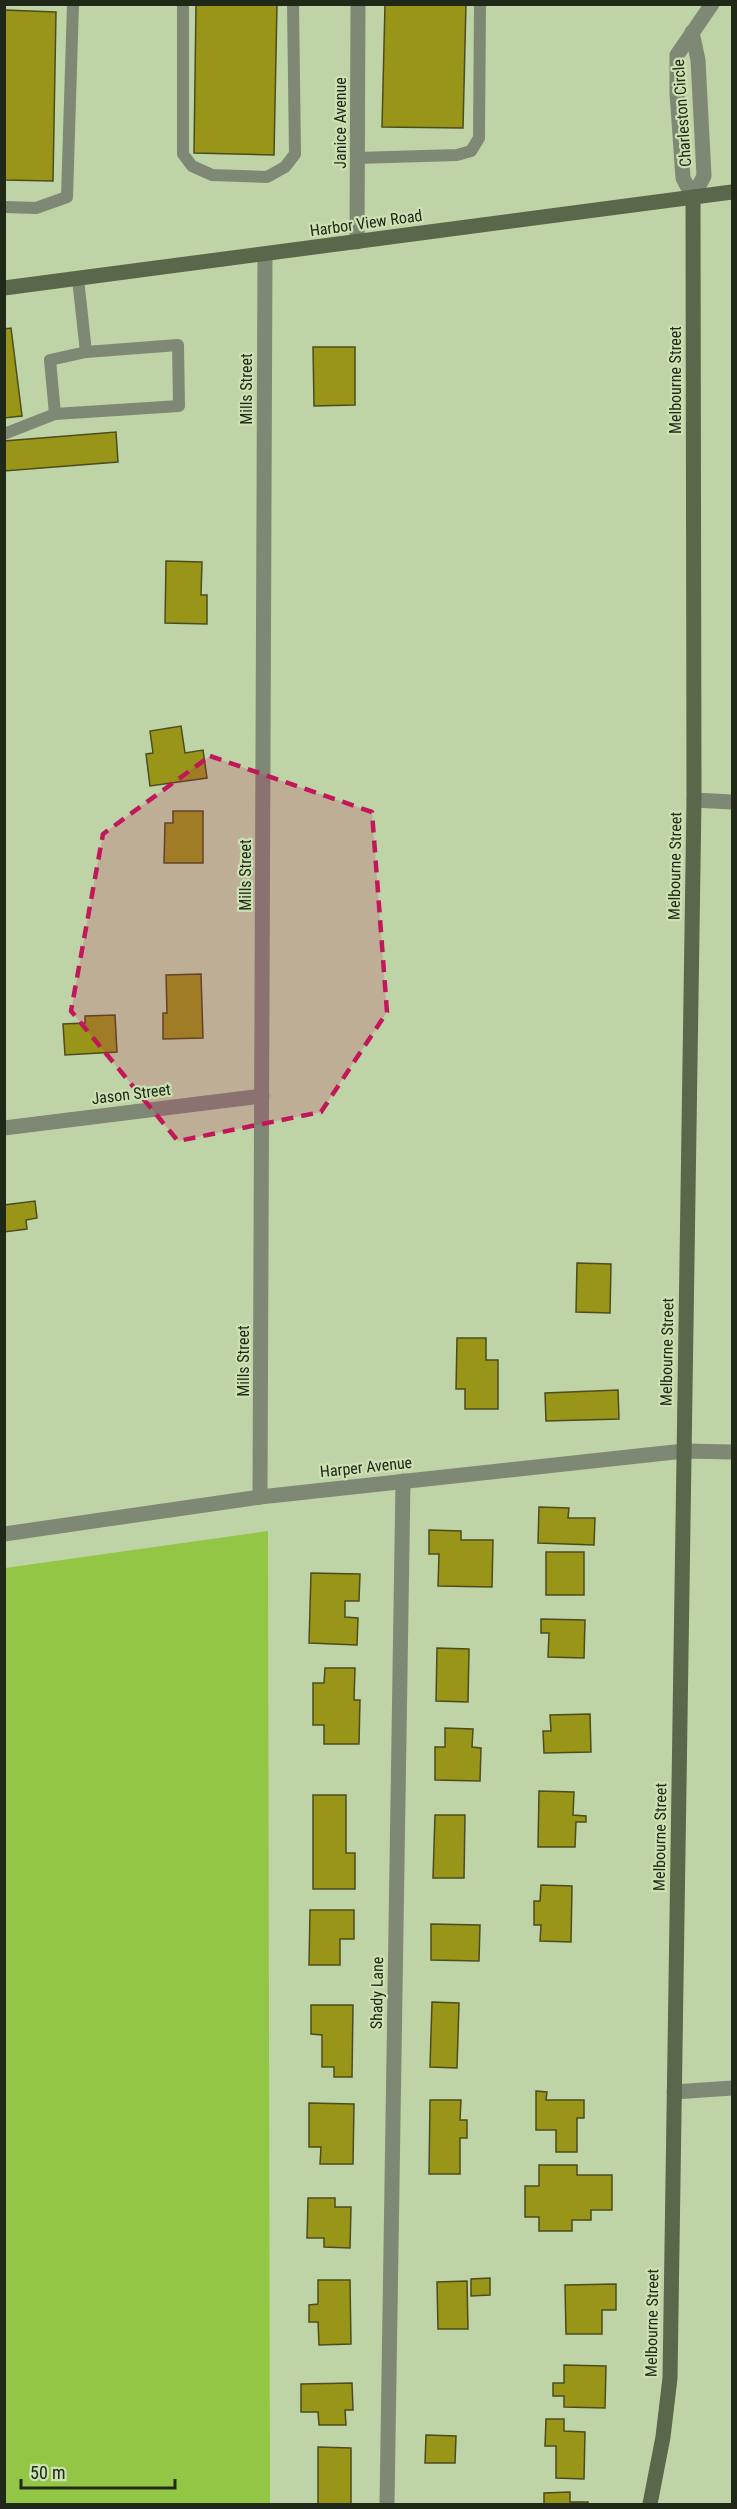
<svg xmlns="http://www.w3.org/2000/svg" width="737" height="2509" font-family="'Roboto Condensed',sans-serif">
<rect width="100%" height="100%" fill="#bed4a6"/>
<polygon fill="#93c644" points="268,1531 270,2504 5,2504 5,1568"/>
<g fill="#989519" stroke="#4d4c1e" stroke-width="1.5">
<polygon points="196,4 277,4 274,155 194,153"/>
<polygon points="385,4 466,4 463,128 382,127"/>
<polygon points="4,10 56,12 53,181 4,180"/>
<polygon points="11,328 22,416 4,418 4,329"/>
<polygon points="313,347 355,347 355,405 314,406"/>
<polygon points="116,432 118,462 4,471 4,441"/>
<polygon points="166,561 202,562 201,595 207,595 207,624 165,623"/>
<polygon points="181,726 185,753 203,750 207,778 150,786 146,754 153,753 150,731"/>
<polygon points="173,811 203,811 203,863 164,863 165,823 173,823"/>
<polygon points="201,974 203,1038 163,1039 163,1013 167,1013 166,975"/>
<polygon points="115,1015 117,1052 65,1055 63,1024 85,1023 85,1016"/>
<polygon points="35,1201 37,1218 26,1220 27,1229 4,1232 4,1205"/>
<polygon points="577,1263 611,1264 610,1313 576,1312"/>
<polygon points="457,1338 486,1338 486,1360 498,1360 498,1409 465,1409 465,1389 456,1389"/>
<polygon points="618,1390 619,1419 546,1421 545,1393"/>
<polygon points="539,1507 569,1508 568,1518 595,1518 594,1545 538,1543"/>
<polygon points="429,1530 461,1531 461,1540 493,1540 492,1587 438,1586 439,1554 429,1554"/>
<rect x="546" y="1552" width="38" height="43"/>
<polygon points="311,1573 360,1574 359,1601 345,1601 345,1617 358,1618 357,1645 309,1643"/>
<polygon points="541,1619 585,1620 584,1658 548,1657 549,1633 541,1633"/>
<polygon points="437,1648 469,1649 468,1702 436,1701"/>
<polygon points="325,1668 355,1668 354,1700 360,1700 359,1744 324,1744 324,1725 313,1725 313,1683 324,1683"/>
<polygon points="590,1714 591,1752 544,1753 543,1731 551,1731 550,1715"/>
<polygon points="445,1728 473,1729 472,1747 481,1748 480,1781 435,1780 435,1747 445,1747"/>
<polygon points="539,1791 574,1792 573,1815 586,1816 586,1822 576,1822 575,1847 538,1847"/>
<polygon points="313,1795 346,1795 346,1853 355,1853 355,1889 313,1889"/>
<polygon points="435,1815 465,1815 464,1878 433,1878"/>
<polygon points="541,1885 572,1886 571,1942 540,1941 541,1925 534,1925 534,1901 540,1901"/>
<polygon points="310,1910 354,1910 354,1939 340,1939 340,1965 309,1965"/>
<polygon points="431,1924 480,1925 479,1961 431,1960"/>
<polygon points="432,2002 459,2003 457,2068 430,2067"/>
<polygon points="311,2005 353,2005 352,2077 334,2077 334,2067 322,2067 322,2035 311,2034"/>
<polygon points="536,2091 547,2092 546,2100 584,2100 584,2118 577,2118 577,2152 556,2152 556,2130 536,2130"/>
<polygon points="430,2100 461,2100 460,2120 467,2120 467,2138 460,2138 460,2174 429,2174"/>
<polygon points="309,2103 354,2104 353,2164 320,2164 321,2147 309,2147"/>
<polygon points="539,2165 577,2165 577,2175 612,2175 612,2210 591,2210 591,2220 572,2220 572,2231 539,2231 539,2217 525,2217 525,2186 539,2186"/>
<polygon points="308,2198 335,2198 335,2207 351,2207 350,2248 324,2247 324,2238 307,2238"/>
<polygon points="490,2278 490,2295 471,2296 471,2279"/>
<polygon points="318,2280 350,2280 351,2344 319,2345 318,2322 309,2322 309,2305 318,2304"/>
<polygon points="467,2281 468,2329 438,2329 437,2282"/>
<polygon points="616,2284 616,2310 602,2310 602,2334 566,2334 565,2285"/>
<polygon points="564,2365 606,2366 605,2408 564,2407 564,2396 553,2396 553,2383 564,2383"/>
<polygon points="352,2383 353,2410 345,2410 346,2425 319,2425 318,2412 301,2412 301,2384"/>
<polygon points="546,2419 564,2419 564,2431 585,2432 584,2479 556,2478 556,2446 545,2446"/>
<polygon points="426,2435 456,2436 455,2463 425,2463"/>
<polygon points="318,2447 351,2448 351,2504 318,2504"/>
<polygon points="570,2492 570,2502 588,2502 588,2504 544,2504 544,2493"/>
</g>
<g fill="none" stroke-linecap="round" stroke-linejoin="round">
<g stroke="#7e8875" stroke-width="12">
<polyline points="183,4 183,154 192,166 212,175 267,177 285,167 295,154 293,4"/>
<polyline points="357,158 457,155 471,151 479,138 480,4"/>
<polyline points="4,207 36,208 67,197 73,4"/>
<polyline points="55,414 179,406 178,345 86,352"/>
<polyline points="4,434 55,414 50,360 86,352 78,279"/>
</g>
<g stroke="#7e8875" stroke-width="15">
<polyline points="692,32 698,60 704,176 693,197"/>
<polyline points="693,197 683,178 677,93 677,55 712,4"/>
<polyline points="357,242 358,4"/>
<polyline points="694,800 732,802"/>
<polyline points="4,1128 262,1096"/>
<polyline points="260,1497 265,254"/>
<polyline points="4,1534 260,1497 684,1451 732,1452"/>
<polyline points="674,2092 732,2088"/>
<polyline points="387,2504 403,1481"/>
</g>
<g stroke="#5a674b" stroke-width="15">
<polyline points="4,288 732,192"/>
<polyline points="650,2504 663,2437 670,2378 694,800 693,197"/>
</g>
</g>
<path fill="#c2185b" fill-opacity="0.2" stroke="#c2185b" stroke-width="4.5" stroke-dasharray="12 8" stroke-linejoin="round" d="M210,756L372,812L387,1012L321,1112L178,1141L71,1011L103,834Z"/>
<g text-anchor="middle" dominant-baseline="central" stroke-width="4.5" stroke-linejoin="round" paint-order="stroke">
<g font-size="16" fill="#202817" stroke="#cbe1b2">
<text transform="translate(682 113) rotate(-94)">Charleston Circle</text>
<text transform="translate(340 123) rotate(-90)">Janice Avenue</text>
<text transform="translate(366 223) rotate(-8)">Harbor View Road</text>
<text transform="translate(675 380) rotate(-90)">Melbourne Street</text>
<text transform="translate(246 389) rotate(-90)">Mills Street</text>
<text transform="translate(675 866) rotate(-89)">Melbourne Street</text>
<text transform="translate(245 875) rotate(-90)">Mills Street</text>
<text transform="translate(131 1094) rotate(-7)">Jason Street</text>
<text transform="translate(667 1352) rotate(-89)">Melbourne Street</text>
<text transform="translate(243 1361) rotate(-90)">Mills Street</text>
<text transform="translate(366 1467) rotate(-6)">Harper Avenue</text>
<text transform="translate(660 1837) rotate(-89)">Melbourne Street</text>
<text transform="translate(377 1993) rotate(-89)">Shady Lane</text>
<text transform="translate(652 2323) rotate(-89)">Melbourne Street</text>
</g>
</g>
<rect width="737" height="2509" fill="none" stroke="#202817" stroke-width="12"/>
<path d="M21 2479v9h154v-9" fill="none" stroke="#202817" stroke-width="3"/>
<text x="30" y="2479" font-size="18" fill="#202817" stroke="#cbe1b2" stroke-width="4.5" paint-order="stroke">50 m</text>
</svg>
